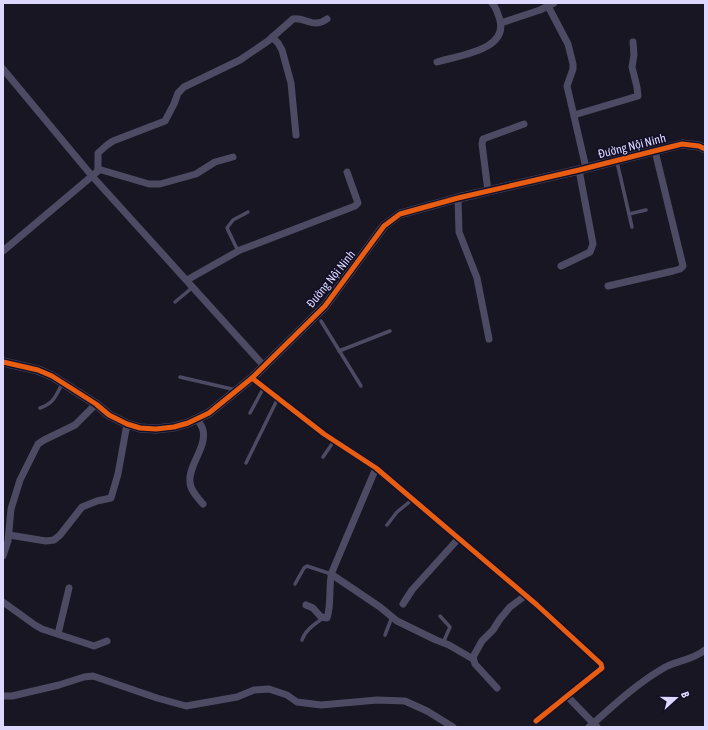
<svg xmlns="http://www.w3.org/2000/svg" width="708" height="730" font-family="'Asap Condensed',sans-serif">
<rect width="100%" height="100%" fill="#181622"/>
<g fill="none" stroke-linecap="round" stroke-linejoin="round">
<g stroke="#4c4b63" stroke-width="3.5">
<polyline points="617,162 632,227"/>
<polyline points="629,214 646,210"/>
<polyline points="238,251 227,228 233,220 248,212"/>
<polyline points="175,302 193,287"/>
<polyline points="321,321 361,386"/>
<polyline points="339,351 390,331"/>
<polyline points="180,377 236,390"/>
<path d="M40,408C53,404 56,396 62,384"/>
<polyline points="250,413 264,387"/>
<polyline points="323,457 334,441"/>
<polyline points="246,463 278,398"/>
<polyline points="387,525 397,512 413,499"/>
<polyline points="295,584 304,568 307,566 331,574"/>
<polyline points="440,616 450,627 443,643"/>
<polyline points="385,635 392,617"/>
<path d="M302,640C305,630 315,624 323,618"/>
</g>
<g stroke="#4c4b63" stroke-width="7">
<polyline points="548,6 568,44 573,64 573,69 567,86 586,168"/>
<polyline points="501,23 540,10 554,3"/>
<polyline points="272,37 278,43 282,50 291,83 296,135"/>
<path d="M437,62C460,55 511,50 499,17C497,12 496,7 492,3"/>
<polyline points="3,69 92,176 264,366"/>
<polyline points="574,115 638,96 637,87 632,67 634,55 633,42"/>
<polyline points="98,169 149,184 160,184 196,174 215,162 233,157"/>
<polyline points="488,191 482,144 483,139 524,124"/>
<polyline points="458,198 459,232 477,278 489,339"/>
<path d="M3,251L98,171V153L107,145L113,141L165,121L174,104L178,93L184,87L240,60L268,41L293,19C306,17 313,29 327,19"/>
<polyline points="561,266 590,252 593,244 579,170"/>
<polyline points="187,280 240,250 355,206 358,203 347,172"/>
<polyline points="608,286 673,271 680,269 683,266 655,151"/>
<polyline points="252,378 324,434 376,468 537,605 601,664 602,668 536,721"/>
<path d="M197,419C199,422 202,426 203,430C207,448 188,465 190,482C190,490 198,498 203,504"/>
<polyline points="9,535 46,541 54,540 60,535 82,507 97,501 111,498 118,474 127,424"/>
<polyline points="3,556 8,541 11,509 20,480 38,444 44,440 75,425 96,404"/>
<polyline points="331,574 380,607 397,621 436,640 449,645 473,659"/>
<polyline points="3,602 35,625 42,629 94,646 107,641"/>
<polyline points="403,604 412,590 459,538"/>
<path d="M306,605L313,608L321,617L327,618C332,603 328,587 332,572L376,468"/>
<polyline points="58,634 69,588"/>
<polyline points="497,688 475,664 473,657 482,641 493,630 500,619 510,607 526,595"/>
<polyline points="3,696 12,696 59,685 84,677 93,676 157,698 186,706 237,697 254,690 269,689 287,695 297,702 321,705 377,700 405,701 427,711 453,727"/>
<polyline points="567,696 597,727"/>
<path d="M589,727C613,706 635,685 662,669C677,660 691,661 705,650"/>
</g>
<polyline stroke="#4c4b63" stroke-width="9" points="3,362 38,370 52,376 96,404 109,415 127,424 140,428 156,429 174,427 188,423 209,413 252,378 325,306 384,226 400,214 458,198 579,170 682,144 699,146 705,149"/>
<g stroke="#141028" stroke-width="8">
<g id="cycleway">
<polyline points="3,362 38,370 52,376 96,404 109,415 127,424 140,428 156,429 174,427 188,423 209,413 252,378 325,306 384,226 400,214 458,198 579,170 682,144 699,146 705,149"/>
<polyline points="252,378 324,434 376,468 537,605 601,664 602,668 536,721"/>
</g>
</g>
<use href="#cycleway" stroke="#e95d12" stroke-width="5"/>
</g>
<g text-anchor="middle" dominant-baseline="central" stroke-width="3.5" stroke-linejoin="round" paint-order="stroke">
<g font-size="12" fill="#dcd8ff" stroke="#141028">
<text transform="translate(632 146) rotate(-14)">Đường Nội Ninh</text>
<text transform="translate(331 279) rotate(-51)">Đường Nội Ninh</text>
</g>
</g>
<rect width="708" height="730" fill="none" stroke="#dcd8ff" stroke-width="8"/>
<g transform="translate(676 698) rotate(69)" stroke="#141028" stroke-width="3" paint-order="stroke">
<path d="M0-3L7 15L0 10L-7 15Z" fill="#dcd8ff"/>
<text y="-6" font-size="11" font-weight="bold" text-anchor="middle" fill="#dcd8ff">B</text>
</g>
</svg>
